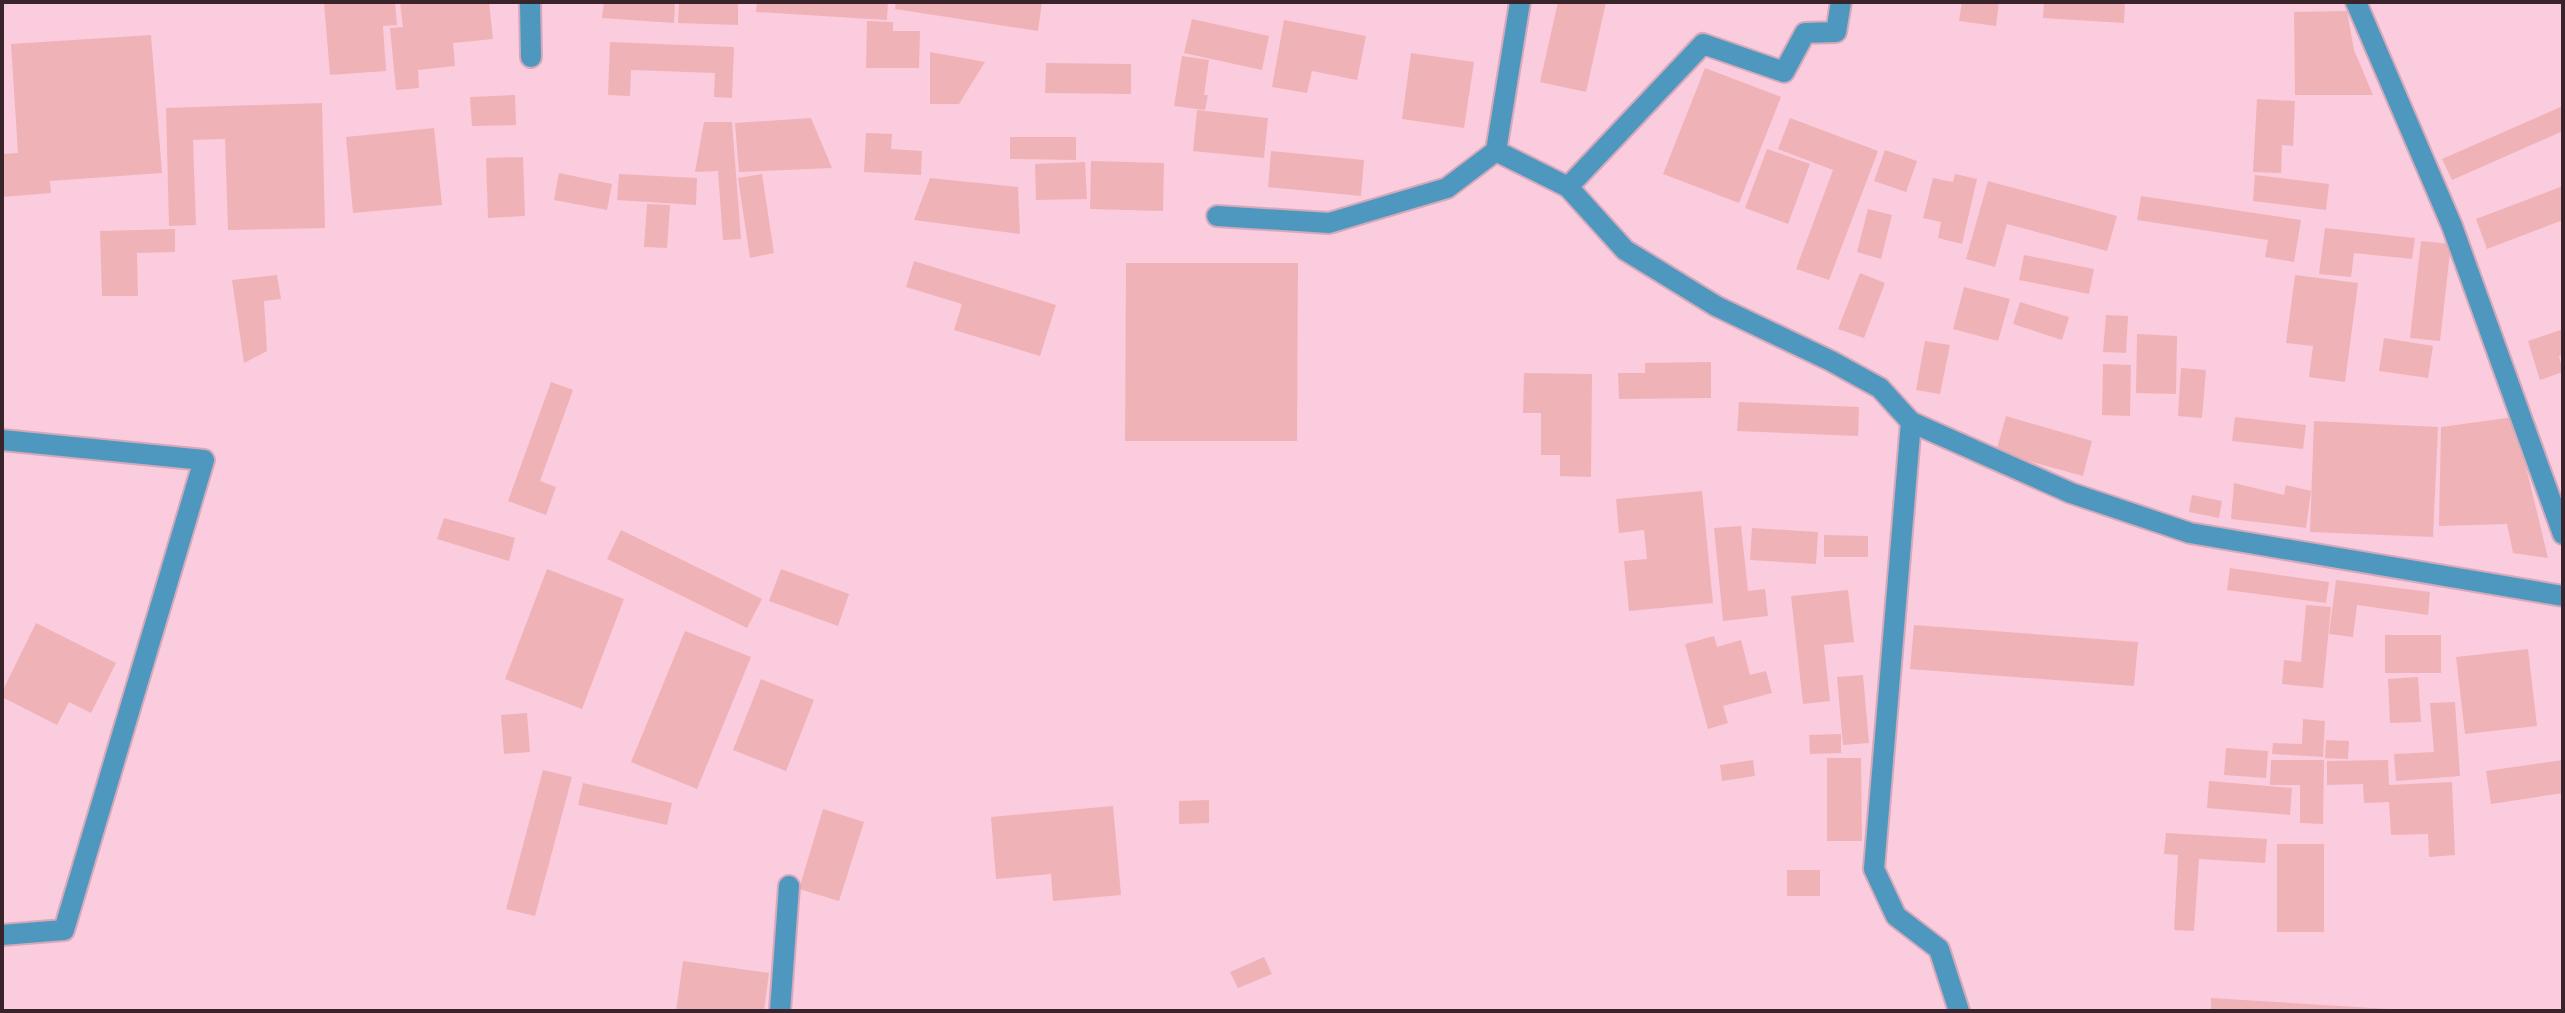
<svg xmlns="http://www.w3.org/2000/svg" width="2565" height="1013" font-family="'Noto Serif',serif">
<rect width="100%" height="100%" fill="#fbccdd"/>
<g fill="#efb3b7">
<polygon points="395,2 397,25 383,26 386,71 330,75 324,3"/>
<polygon points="400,2 489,2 493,39 453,43 455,66 418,70 419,88 396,90 390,28 403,27"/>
<polygon points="604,2 675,2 674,23 602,18"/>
<polygon points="679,2 738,2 738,25 678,23"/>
<polygon points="757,2 888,2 887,20 756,12"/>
<polygon points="896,2 1042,2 1038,31 895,9"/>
<polygon points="1558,2 1606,2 1586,92 1540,82"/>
<polygon points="1962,2 1999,2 1996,26 1959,21"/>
<polygon points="2044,2 2125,2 2124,23 2043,18"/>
<polygon points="2347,11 2354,50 2373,95 2295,95 2294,12"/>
<polygon points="1192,19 1269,36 1262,70 1184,53"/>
<polygon points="1284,20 1366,36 1357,80 1312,71 1307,93 1272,87"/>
<polygon points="867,21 893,22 893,31 920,31 919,68 866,68"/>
<polygon points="151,35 162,173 50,181 51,193 2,197 2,154 18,153 11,44"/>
<polygon points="610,42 734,47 732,98 714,97 715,73 631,70 630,96 608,95"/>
<polygon points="930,52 985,62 959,104 930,104"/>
<polygon points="1411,53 1474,62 1464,128 1402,119"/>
<polygon points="1182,56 1209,60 1204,95 1208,95 1205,110 1174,106"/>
<polygon points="1046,63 1131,64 1131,94 1045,93"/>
<polygon points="1705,68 1781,97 1739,203 1663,174"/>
<polygon points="515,95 516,125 472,126 470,97"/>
<polygon points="2257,99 2295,101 2293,146 2282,145 2281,173 2253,172"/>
<polygon points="322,103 325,228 228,230 225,139 193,140 196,225 169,226 166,108"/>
<polygon points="2563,106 2563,131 2452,180 2442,159"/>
<polygon points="1197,110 1268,118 1264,158 1193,151"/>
<polygon points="811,118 832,168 739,172 735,123"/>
<polygon points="1790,118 1878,151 1829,280 1796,269 1833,170 1778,149"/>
<polygon points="704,122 732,122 741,239 723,240 718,171 695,172"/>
<polygon points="434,128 442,205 353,213 346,137"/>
<polygon points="866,133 892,134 891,149 922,151 921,175 864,172"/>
<polygon points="1010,137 1076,137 1076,160 1010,159"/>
<polygon points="1767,149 1810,164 1788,224 1745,208"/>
<polygon points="1885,150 1917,161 1906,192 1874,181"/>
<polygon points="1271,151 1364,160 1361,196 1268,187"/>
<polygon points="523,157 525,216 488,218 486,158"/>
<polygon points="1091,161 1164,163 1163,211 1090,209"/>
<polygon points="1085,162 1087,199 1036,200 1035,164"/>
<polygon points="559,173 612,184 607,210 554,200"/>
<polygon points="619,174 697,178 696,205 617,200"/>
<polygon points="762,174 774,253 750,258 738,178"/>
<polygon points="1955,174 1977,179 1962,244 1938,238 1941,222 1923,218 1933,178 1953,182"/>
<polygon points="2255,175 2329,184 2326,210 2253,201"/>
<polygon points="930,178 1018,187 1020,234 914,220"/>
<polygon points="1988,181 2117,216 2107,251 2007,224 1995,267 1966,259"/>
<polygon points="2563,186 2563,220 2487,249 2476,219"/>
<polygon points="2141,196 2301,220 2294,262 2265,257 2268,240 2137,220"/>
<polygon points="647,204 670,205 667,248 644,247"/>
<polygon points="1868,209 1892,215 1881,259 1857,252"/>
<polygon points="2325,228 2415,238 2412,259 2354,253 2351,277 2319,274"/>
<polygon points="175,229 175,252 137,253 138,296 102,296 100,231"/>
<polygon points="2421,241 2451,244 2440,341 2410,338"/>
<polygon points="2024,255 2094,269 2089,294 2019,280"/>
<polygon points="914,261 1056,305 1040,356 954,330 962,304 906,287"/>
<polygon points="1126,263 1298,263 1297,441 1125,441"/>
<polygon points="1860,273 1885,283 1864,338 1838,329"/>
<polygon points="277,275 281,299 264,301 267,351 244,363 232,280"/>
<polygon points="2295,275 2358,283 2345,382 2309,377 2313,346 2286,343"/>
<polygon points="1964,287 2010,299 1998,341 1953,329"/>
<polygon points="2020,302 2069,317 2062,340 2013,324"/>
<polygon points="2106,315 2128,316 2126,353 2103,352"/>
<polygon points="2563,329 2563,355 2559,356 2563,372 2540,380 2528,341"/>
<polygon points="2137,334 2177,336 2176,394 2136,393"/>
<polygon points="2384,338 2433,346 2428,378 2379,371"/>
<polygon points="1925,341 1950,345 1940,394 1916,390"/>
<polygon points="1711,362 1711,398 1619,399 1618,373 1645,373 1645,363"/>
<polygon points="2103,364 2131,365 2130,416 2102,415"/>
<polygon points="2181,368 2206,370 2202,418 2178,416"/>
<polygon points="1524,373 1592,374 1591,477 1560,476 1560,455 1541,455 1541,413 1523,413"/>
<polygon points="551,382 573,390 540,481 556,487 546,515 508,501"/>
<polygon points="1739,402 1859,407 1858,436 1737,431"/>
<polygon points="2006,416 2092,441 2083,476 1996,452"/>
<polygon points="2235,417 2306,425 2303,449 2232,441"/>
<polygon points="2514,417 2548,558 2513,553 2507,524 2439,526 2441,427"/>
<polygon points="2314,421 2438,427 2433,537 2310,532"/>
<polygon points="2234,483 2284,495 2286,485 2311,491 2306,528 2231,519"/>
<polygon points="1702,491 1713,603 1629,611 1624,561 1647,559 1644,530 1619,533 1616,499"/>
<polygon points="2192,495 2222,501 2219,518 2189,512"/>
<polygon points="444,518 515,538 509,561 437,539"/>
<polygon points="1741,526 1748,591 1765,589 1768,616 1723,621 1714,528"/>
<polygon points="1752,528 1818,532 1816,564 1750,560"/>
<polygon points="621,530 762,599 747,628 607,559"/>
<polygon points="1824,535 1868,536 1868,557 1824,557"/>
<polygon points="2230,568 2329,582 2326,603 2227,590"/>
<polygon points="547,569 624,599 582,709 505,679"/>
<polygon points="781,569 849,594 838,626 769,601"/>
<polygon points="2336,580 2430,592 2428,615 2357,605 2353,637 2329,634"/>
<polygon points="1848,590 1854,642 1824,645 1830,701 1803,704 1791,596"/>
<polygon points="2306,605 2331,607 2323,688 2282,684 2284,660 2301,662"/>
<polygon points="36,623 116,663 91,713 69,702 57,725 2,697 2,692"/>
<polygon points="1914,625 2138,642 2134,686 1910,669"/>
<polygon points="685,631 751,657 697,789 631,762"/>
<rect x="2385" y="635" width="56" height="38"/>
<polygon points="1714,636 1717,647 1741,640 1750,675 1766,671 1772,693 1723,706 1728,723 1708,729 1685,644"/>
<polygon points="2528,649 2537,726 2465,734 2456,657"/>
<polygon points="1863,675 1869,743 1843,745 1837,677"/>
<polygon points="2418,677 2421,722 2390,723 2388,679"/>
<polygon points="761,679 814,700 786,771 733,750"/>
<polygon points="2455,702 2460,776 2396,781 2394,754 2434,752 2430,703"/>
<polygon points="527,713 530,752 504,754 501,715"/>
<polygon points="2303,719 2325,721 2323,757 2272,754 2273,743 2302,744"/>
<polygon points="1841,734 1841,753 1810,754 1809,735"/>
<polygon points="2326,740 2349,741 2348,759 2325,758"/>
<polygon points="2226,748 2268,751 2266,778 2224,775"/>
<polygon points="1827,758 1861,758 1862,841 1827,841"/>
<polygon points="1753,760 1755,776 1722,781 1720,765"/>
<polygon points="2271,760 2324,760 2323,824 2300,823 2300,785 2270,785"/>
<polygon points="2388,760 2389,785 2452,782 2455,855 2429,857 2428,834 2391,835 2389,802 2364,803 2363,784 2327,785 2327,761"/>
<polygon points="2563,760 2563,793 2491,804 2486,771"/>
<polygon points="543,770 572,777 535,916 506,909"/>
<polygon points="2209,781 2292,788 2290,815 2207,808"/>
<polygon points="583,783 672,803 667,825 578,805"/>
<polygon points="1209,800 1209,823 1179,824 1179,801"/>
<polygon points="1113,806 1121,895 1053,901 1051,874 996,879 991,817"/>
<polygon points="823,809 864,822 839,901 799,889"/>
<polygon points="2166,833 2267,839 2265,863 2199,859 2194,931 2174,930 2178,855 2164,854"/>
<rect x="2277" y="844" width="47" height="88"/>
<rect x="1787" y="870" width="33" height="26"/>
<polygon points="1264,957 1272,974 1238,988 1230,972"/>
<polygon points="683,961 769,973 764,1011 676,1011"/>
<polygon points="2211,998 2389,1009 2389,1011 2211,1011"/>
</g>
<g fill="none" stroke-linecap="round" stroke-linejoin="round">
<g stroke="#d4aaba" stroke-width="24">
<g id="minor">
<polyline points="530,2 531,57"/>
<polyline points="2356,2 2452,226 2563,534"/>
<polyline points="1496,151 1568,187 1625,250 1716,306 1831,361 1880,388 1911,422 1874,869 1896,916 1939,949 1959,1011"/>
<polyline points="1568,187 1703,44 1784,72 1805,33 1836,32 1841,2"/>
<polyline points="1217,216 1329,223 1447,188 1496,151 1520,2"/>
<polyline points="1911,422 2071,493 2190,533 2563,596"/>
<polyline points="2,440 204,460 64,930 2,935"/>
<polyline points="780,1011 789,886"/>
</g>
</g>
<use href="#minor" stroke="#4e98c0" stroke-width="20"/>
</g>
<rect width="2565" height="1013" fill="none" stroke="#39242c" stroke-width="8"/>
</svg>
